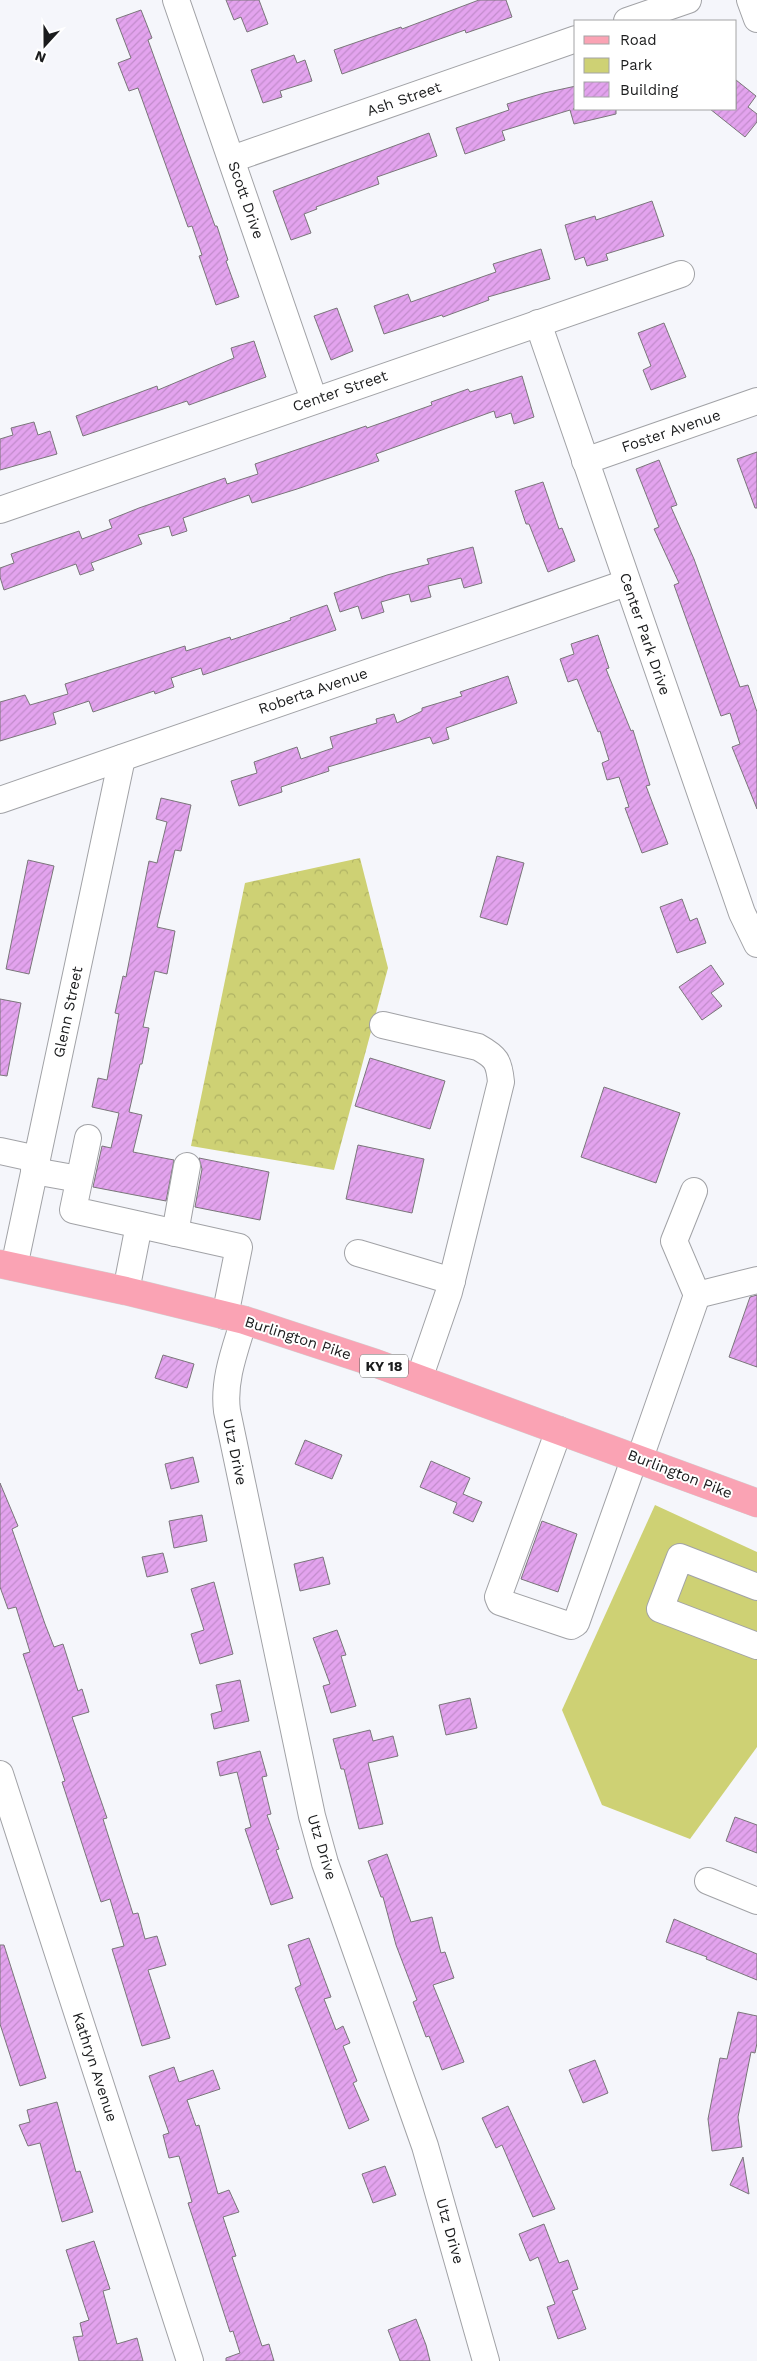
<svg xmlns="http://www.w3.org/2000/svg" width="757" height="2361" font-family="'Work Sans',sans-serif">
<defs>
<pattern id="forest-crowns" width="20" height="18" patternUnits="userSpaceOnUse" patternTransform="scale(1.25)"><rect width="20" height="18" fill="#ced174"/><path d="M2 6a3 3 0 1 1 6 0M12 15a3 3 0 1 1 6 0" fill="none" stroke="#b0b364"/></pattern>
<pattern id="building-hatch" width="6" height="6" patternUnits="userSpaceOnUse" patternTransform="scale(1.25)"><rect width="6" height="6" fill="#e3a3ee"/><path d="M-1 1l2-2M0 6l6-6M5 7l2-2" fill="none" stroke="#c28ccc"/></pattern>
</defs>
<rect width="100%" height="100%" fill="#f5f6fb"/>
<polygon fill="url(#forest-crowns)" points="360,858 388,968 334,1170 191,1146 245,883"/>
<polygon fill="#ced174" points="655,1505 757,1552 757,1747 690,1839 602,1805 562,1710"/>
<g fill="url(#building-hatch)" stroke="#7a767a">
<polygon points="226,0 259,0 268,24 247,32 241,17 234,20"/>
<polygon points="479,0 506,0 512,17 466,33 465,30 342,74 334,50 401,27 402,29"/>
<polygon points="141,10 152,38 148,40 215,226 217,226 228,260 226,261 239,297 216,305 199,256 202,255 192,226 188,227 138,88 129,91 118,63 131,58 116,19"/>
<polygon points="294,55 297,63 305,60 312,81 280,91 282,97 263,103 251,70"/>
<polygon points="736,80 756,96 748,107 757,114 757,122 745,137 710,109 736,109"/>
<polygon points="576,86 576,108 573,109 616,109 616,114 574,124 570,110 502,131 505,140 465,154 456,128 509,110 507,104 544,93"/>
<polygon points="429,133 437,156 377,177 379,184 316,207 317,209 304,214 311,233 291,240 273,191"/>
<polygon points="652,201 664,236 606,254 608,260 587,266 584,257 575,260 565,225 595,216 596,220"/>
<polygon points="541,249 550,279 488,297 489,300 443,317 442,315 384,334 374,306 408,294 411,302 496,272 493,264"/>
<polygon points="337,308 353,351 331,360 314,316"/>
<polygon points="664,323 686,377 651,390 643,370 651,366 638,333"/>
<polygon points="254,341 266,377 189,405 187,401 83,436 76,416 157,386 158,390 234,358 231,348"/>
<polygon points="522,376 534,417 514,424 511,413 496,418 494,411 376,454 379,461 297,489 252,503 249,495 183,518 187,531 172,536 169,526 138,535 142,544 91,563 94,570 80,575 76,564 4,590 0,577 0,568 14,563 11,554 79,531 82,539 112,528 109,520 139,508 225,478 227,484 258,474 255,464 366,426 367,428 432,405 431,402 468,389 470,392"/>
<polygon points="34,422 38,435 50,431 57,454 0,470 0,439 13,435 11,428"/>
<polygon points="757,452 757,508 755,508 737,459"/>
<polygon points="659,460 677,505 671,507 694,559 740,687 748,685 757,712 757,809 732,747 740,744 730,713 721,716 674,585 679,583 654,529 659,527 636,469"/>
<polygon points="543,482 559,529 562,528 575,561 548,572 529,524 526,524 515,491"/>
<polygon points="473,547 482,583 464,588 461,578 428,586 431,597 411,602 409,594 381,602 384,612 362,619 358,606 340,612 334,593 387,575 429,564 427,559"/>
<polygon points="327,605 336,630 203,675 201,668 171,678 174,687 155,694 154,691 93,712 89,701 53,713 56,724 0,741 0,702 25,695 30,705 68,694 65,684 185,646 186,651 230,637 231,640 291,620 290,618"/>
<polygon points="598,635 609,668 606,669 631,731 633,730 650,785 646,786 668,844 642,853 625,808 629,807 619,777 607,780 602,763 609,760 600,731 598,732 577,679 568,682 560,659 574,654 571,644"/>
<polygon points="508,676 517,703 446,728 449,739 433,744 430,737 328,767 329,771 281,787 282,792 239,806 231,781 257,773 254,762 297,747 301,759 333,748 330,737 377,723 376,719 394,714 397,723 422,711 422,708 462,696 460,692"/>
<polygon points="161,798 191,805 181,851 175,850 157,927 175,931 167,974 155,971 143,1027 149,1028 142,1064 140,1064 129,1112 142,1115 133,1152 174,1160 166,1201 93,1187 102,1146 111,1148 119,1113 92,1107 98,1078 107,1080 119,1014 115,1013 123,976 126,977 149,861 157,863 167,822 156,819"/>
<polygon points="497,856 524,863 507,925 480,917"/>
<polygon points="28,860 54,866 29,974 6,969"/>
<polygon points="682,899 690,921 697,918 706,943 677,953 660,907"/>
<polygon points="711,965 724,984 711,993 722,1006 702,1020 679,987"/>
<polygon points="0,999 21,1003 7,1076 0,1075"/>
<polygon points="370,1058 445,1081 430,1129 355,1106"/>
<polygon points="604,1087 680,1113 656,1183 581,1157"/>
<polygon points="358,1145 424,1159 412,1213 346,1199"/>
<polygon points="199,1158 269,1172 260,1220 195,1207 202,1169"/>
<polygon points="757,1295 757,1367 729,1357 750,1297"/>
<polygon points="163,1355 194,1364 187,1388 155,1378"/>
<polygon points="305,1440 342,1455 332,1479 295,1464"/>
<polygon points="193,1457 199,1482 171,1489 165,1464"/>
<polygon points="431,1461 470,1478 463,1494 482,1502 473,1522 453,1513 457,1503 420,1487"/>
<polygon points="0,1483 18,1526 12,1529 45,1624 54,1647 63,1644 78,1691 82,1689 89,1712 72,1717 107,1818 103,1819 133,1914 138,1913 145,1939 157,1936 166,1965 148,1970 170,2038 142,2046 112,1949 124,1946 110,1899 101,1902 62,1782 65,1781 23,1654 30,1652 16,1607 8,1609 0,1587"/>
<polygon points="202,1515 207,1541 174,1548 169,1521"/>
<polygon points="542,1521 577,1534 558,1592 521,1579"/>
<polygon points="163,1553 168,1572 147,1577 142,1557"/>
<polygon points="323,1557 330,1584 300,1591 294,1564"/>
<polygon points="214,1582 233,1654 200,1664 191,1634 204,1630 191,1589"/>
<polygon points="337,1630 346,1655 341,1656 356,1706 331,1713 323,1686 330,1684 313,1638"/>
<polygon points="240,1680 249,1721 214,1729 211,1714 222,1711 216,1685"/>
<polygon points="470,1698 477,1728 446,1735 439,1705"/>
<polygon points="370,1730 373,1741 393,1736 398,1756 368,1763 383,1824 359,1829 344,1769 341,1769 333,1739"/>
<polygon points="260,1751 267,1776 262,1777 271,1814 267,1815 279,1849 276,1850 293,1898 271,1905 245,1829 251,1827 237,1772 220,1776 217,1762"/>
<polygon points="735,1817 757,1825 757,1853 726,1841"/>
<polygon points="387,1854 411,1922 432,1917 441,1953 445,1952 454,1978 433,1985 464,2062 442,2070 429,2036 426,2037 413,2002 417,2000 396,1945 383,1897 381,1897 368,1861"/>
<polygon points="674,1919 757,1954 757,1980 706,1959 707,1957 666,1942"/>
<polygon points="309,1938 331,1997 324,1999 336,2030 343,2026 350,2043 343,2046 357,2081 353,2083 369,2120 349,2129 295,1988 301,1985 288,1945"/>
<polygon points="0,1945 4,1945 46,2078 20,2086 0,2024"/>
<polygon points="738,2012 757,2016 757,2043 755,2053 751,2052 738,2117 742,2147 712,2151 708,2119 720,2058 727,2059"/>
<polygon points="595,2060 608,2093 583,2103 569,2070"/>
<polygon points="174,2067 179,2082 213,2070 220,2089 187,2100 196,2126 199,2125 218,2194 229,2190 239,2212 223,2217 236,2256 232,2257 262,2346 269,2344 274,2361 226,2361 226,2358 240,2353 233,2331 230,2332 188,2203 192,2202 179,2156 169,2158 163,2135 169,2133 149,2076"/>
<polygon points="57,2102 76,2172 80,2171 93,2212 62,2222 40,2143 28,2146 19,2125 30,2122 27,2110"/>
<polygon points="508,2106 555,2209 533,2217 502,2145 496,2148 482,2118"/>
<polygon points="743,2157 749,2194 730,2185"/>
<polygon points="385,2166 396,2195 373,2203 362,2174"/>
<polygon points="544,2224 559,2263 568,2260 578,2289 572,2291 586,2329 558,2339 547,2307 555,2304 538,2257 530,2261 519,2234"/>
<polygon points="94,2241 110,2289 103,2291 117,2344 137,2338 143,2361 79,2361 73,2337 83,2336 80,2323 89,2320 66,2250"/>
<polygon points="416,2319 426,2345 430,2361 400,2361 388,2330"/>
</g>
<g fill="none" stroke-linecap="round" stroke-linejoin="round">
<g stroke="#a1a2a6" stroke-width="28">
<g id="minor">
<polyline points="176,0 314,400"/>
<polyline points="750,0 757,19"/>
<polyline points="627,21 688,0"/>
<polyline points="232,159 576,39"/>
<polyline points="538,323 742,913 757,944"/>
<polyline points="585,461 757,401"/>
<polyline points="0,510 681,274"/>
<polyline points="0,800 626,583"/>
<path d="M383,1025L478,1047C496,1057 499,1061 501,1082L449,1292L419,1379"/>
<polyline points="88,1138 73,1210 239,1247 225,1316"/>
<polyline points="0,1151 37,1159"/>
<polyline points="34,1171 79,1179"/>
<polyline points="175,1233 187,1166"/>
<polyline points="358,1253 452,1281"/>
<polyline points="14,1267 122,758"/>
<polyline points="126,1291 139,1225"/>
<polyline points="697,1295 757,1280"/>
<path d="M244,1320C235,1350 223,1380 227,1411L312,1816L325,1863L425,2146L486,2361"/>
<polyline points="559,1430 498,1597 500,1602 571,1626 576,1623 635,1457"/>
<polyline points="640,1458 697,1295 674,1241 694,1191"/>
<polyline points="757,1587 680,1557 660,1609 757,1646"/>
<polyline points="0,1774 190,2361"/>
<polyline points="708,1881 757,1901"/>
</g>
</g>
<g stroke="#d1d2d2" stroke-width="29">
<polyline id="major" points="0,1264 126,1291 244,1320 375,1363 757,1503"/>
</g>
<use href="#minor" stroke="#fff" stroke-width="26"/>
<use href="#major" stroke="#faa3b4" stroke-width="28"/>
</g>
<g text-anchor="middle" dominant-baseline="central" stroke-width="4" stroke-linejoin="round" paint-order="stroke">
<rect fill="#fff" stroke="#5f6061" stroke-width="1" x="360" y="1354.5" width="48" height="23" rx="4"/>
<g font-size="14" font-weight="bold" fill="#1b1c1d">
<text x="384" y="1366">KY 18</text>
</g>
<g font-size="15" fill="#1b1c1d" stroke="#fff">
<text transform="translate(404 99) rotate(-19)">Ash Street</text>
<text transform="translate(246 200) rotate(71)">Scott Drive</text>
<text transform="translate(340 391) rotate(-19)">Center Street</text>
<text transform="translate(671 431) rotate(-19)">Foster Avenue</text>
<text transform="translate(645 634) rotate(71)">Center Park Drive</text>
<text transform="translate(313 691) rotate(-19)">Roberta Avenue</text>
<text transform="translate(68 1012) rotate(-78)">Glenn Street</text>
<text transform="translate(298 1338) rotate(18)">Burlington Pike</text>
<text transform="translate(235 1452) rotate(78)">Utz Drive</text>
<text transform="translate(680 1474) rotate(21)">Burlington Pike</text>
<text transform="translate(322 1847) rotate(73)">Utz Drive</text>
<text transform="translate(95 2067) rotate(72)">Kathryn Avenue</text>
<text transform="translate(450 2231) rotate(74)">Utz Drive</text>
</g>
</g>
<rect x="574" y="20" width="162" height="90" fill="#ffffff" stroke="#a4a4a5"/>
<rect x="584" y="36" width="25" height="8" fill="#faa3b4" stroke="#a4a4a5"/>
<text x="620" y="45" font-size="15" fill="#1b1c1d">Road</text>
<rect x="584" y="58" width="25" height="15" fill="#ced174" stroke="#a4a4a5"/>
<text x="620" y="70" font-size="15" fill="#1b1c1d">Park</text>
<rect x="584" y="82" width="25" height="15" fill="url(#building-hatch)" stroke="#a4a4a5"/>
<text x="620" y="95" font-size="15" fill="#1b1c1d">Building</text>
<g transform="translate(45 45) rotate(201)" stroke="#ffffff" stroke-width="4" paint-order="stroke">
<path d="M0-4L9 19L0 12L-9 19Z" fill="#1b1c1d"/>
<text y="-8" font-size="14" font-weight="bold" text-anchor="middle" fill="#1b1c1d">N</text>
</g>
</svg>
